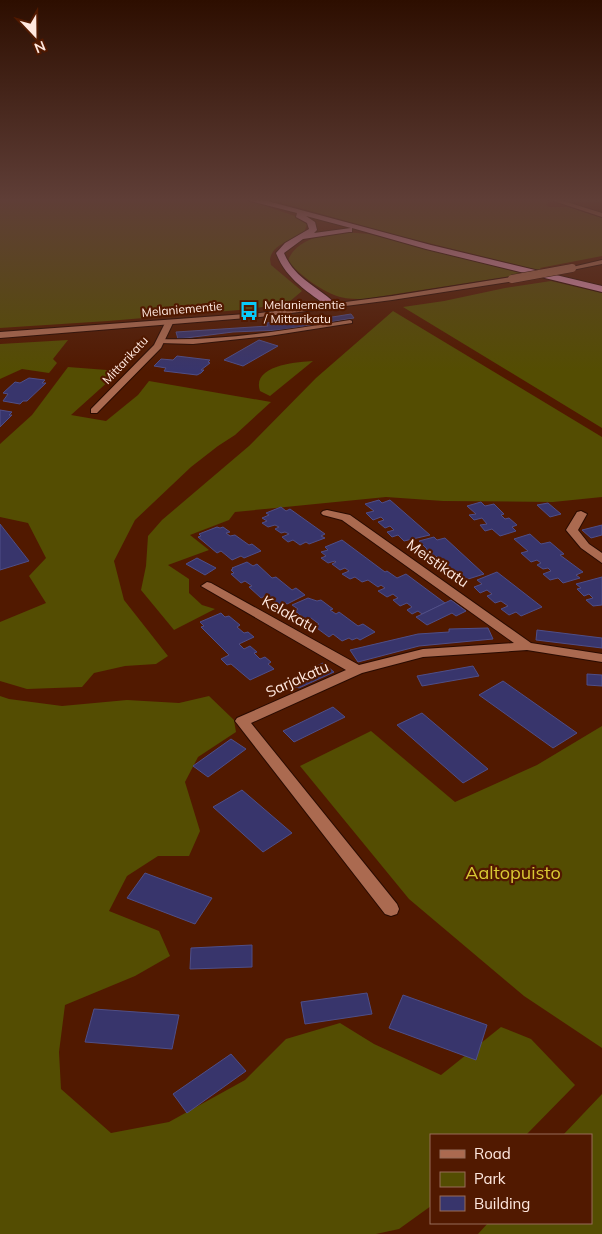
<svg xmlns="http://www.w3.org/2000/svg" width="602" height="1234" font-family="Mulish,sans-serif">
<rect width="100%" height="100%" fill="#511900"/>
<g fill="#544d02">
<path d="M0,199H244L295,216L307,224L304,233C293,241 273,243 270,259L271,265L302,291L289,302L251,309L108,321L0,328Z"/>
<polygon points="268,199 544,199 549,202 546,205 549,207 568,207 602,218 602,256 540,268 542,271 396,235"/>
<path d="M345,232L369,234L525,274L364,299C356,299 348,299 340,297C324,293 298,274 288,261C295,239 325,234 345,232Z"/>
<polygon points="551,281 602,293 602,428 403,307 444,301 505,288"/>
<polygon points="393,311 602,437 602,497 553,502 443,501 386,497 235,512 229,520 190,535 209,550 168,565 189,579 189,593 202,605 215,609 174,630 141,590 146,566 148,536 162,520 249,446 316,378"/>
<polygon points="68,340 53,359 57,363 49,373 22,369 0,379 0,344"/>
<path d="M313,361L270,396L260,391C251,365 298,362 313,361Z"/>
<polygon points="68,367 120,371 71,415 106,421 138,395 149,381 271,402 235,435 218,446 191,467 135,520 114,561 124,600 168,656 156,664 125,666 94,673 82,687 27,689 0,681 0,622 46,603 29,576 46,558 28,523 0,517 0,444 32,415"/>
<polygon points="0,696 9,699 62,706 127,700 179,703 209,696 234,720 236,732 198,757 185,782 200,831 189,856 158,856 127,876 109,911 159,931 170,956 135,976 65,1005 59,1052 61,1089 111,1133 169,1122 245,1080 286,1039 340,1023 374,1044 441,1075 501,1027 531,1039 575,1085 526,1135 431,1135 431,1206 399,1229 376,1234 0,1234"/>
<polygon points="602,726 602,1048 524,996 409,899 300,766 371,731 455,802 537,765"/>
<polygon points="602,1094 602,1234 478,1234 488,1223 591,1223 591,1135 563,1135"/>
</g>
<g fill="#38356c" stroke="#4f4e87">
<polygon points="351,314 354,318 281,330 233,332 178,339 176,332 268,326 266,323 300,319 301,322"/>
<polygon points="259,340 278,346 243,366 224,360"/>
<polygon points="177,356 210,360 208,362 210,363 201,370 204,370 201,373 197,375 164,371 166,368 154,366 161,359 173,360"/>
<polygon points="29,378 45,380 42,383 46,383 27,401 23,401 20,404 3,401 8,394 3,393 15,382 20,383"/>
<polygon points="0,410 12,412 9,415 12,415 0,427"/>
<polygon points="379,500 382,503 390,500 430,535 404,541 398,535 392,537 387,532 394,530 390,526 385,528 378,522 384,520 381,517 373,520 366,513 374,511 365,504"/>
<polygon points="481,502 485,506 494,504 504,514 501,515 505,519 509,518 517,525 512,527 516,531 500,536 492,529 485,531 480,525 487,524 482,518 474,520 469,515 476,514 467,506"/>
<polygon points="548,503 561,514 550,517 537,505"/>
<polygon points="281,507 286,511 290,509 325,534 321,536 325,538 309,544 306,542 300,545 293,540 288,542 282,537 289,534 285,532 281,533 275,529 279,527 275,525 268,527 262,523 267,521 262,518 269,515 266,513"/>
<polygon points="0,524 29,561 0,570"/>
<polygon points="602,525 602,535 591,538 582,530"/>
<polygon points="217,527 220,528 223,527 230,532 226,533 230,536 235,535 249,545 252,544 261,551 244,558 241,556 232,560 221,551 217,553 198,537 201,536 199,534"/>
<polygon points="530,534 541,544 550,542 564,554 560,555 583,572 576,575 580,578 563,583 558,578 550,580 543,574 551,571 548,568 543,569 537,565 541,563 537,560 531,562 521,553 528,551 514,539"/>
<polygon points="434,537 437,540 445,538 484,574 462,581 454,573 447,575 441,569 447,567 436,556 428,558 421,551 427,549 419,541"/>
<polygon points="342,540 385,572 387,571 397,578 406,574 445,603 422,614 418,611 412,614 407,610 412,607 407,603 400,606 393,600 398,598 393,594 387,597 378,591 385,588 381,585 378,587 368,580 362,582 355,577 350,579 342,574 349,571 345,568 340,570 332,564 336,562 335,561 328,563 321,558 326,556 321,552 328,550 325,547"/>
<polygon points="197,558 216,568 205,575 186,564"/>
<polygon points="247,562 253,566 257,564 272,578 276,577 292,590 296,588 305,595 287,604 284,602 276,605 265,596 261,598 249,587 252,586 245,581 241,583 231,574 234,573 231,570 233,569 232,568"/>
<polygon points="497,572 542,607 521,616 516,612 509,615 501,609 508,606 501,601 495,603 487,596 492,594 487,590 480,593 474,587 482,584 477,580"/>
<polygon points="602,577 602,605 593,606 586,600 593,598 589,594 584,596 577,589 581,588 576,584"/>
<polygon points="308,598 317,601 321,600 333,609 330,610 336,614 339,612 358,626 363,624 375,632 360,640 357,638 352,640 349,638 342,641 333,634 329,637 314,626 319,624 311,618 307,620 295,611 298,609 292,605"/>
<polygon points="451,600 466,611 456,616 452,613 427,625 416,617"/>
<polygon points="221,613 225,617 229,616 240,625 237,627 244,633 248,632 254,637 239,644 244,649 250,646 257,652 254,653 260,659 265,657 271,662 268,664 274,669 250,680 231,664 227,665 221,659 229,655 201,627 204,626 200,622"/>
<polygon points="488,628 493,639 419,646 358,662 350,650 418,634 449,632 449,629"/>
<polygon points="537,630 602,638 602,648 536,640"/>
<polygon points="323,663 334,672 299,688 297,687 290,690 283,683"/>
<polygon points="473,666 479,676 422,686 417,676"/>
<polygon points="587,674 602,675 602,686 587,685"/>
<polygon points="503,681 577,733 553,748 479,695"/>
<polygon points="333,707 345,717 294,742 283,731"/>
<polygon points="422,713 488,769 463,783 397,725"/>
<polygon points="231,739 246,749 208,777 193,766"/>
<polygon points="242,790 292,833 263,852 213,807"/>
<polygon points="145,873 212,898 195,924 127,898"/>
<polygon points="252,945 252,967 190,969 191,948"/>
<polygon points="367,993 372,1014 305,1024 301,1002"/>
<polygon points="403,995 487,1025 476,1060 389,1028"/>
<polygon points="94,1009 179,1015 172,1049 85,1042"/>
<polygon points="231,1054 246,1071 187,1113 173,1094"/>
</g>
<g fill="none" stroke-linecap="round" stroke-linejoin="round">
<g stroke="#290b01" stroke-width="2">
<path id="service" d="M350,320L352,321V323L269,336L193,344L160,343L157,341L160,339C224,341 287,330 350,320Z"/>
</g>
<g stroke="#290b01" stroke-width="2">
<g id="minor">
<polygon points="166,321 173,323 161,348 97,413 91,413 91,409 154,345"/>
<polygon points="327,510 350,515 531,643 602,654 602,662 527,650 423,657 362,673 251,723 397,904 399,909 397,914 391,916 385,914 235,721 237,718 346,670 201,586 207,582 211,583 359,665 423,649 514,643 342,520 323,515 321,513 323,511"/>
<polygon points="581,511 587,514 578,530 589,544 602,553 602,563 581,548 566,530 577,512"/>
</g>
</g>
<g stroke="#290b01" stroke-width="2">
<polygon id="tertiary" points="548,199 557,199 602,213 602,217"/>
</g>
<g stroke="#290b01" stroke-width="2">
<g id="secondary">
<polygon points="602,260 602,264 572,270 568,268"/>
<polygon points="512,277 515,277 515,281 392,300 260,317 0,338 0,332 260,313 392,296"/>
</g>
</g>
<g stroke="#290b01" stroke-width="2">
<path id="trunk" d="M250,199H260L431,245L602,286V292L426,249L352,228V232H349L303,239L284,253C295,280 320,287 338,306L333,309L330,308C308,292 286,279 276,253L285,243L309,229L307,223L296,217L297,213L250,201ZM306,216L351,228L314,233L317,230L315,222Z"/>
</g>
<use href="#service" fill="#ab6a50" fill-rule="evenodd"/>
<use href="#minor" fill="#ab6a50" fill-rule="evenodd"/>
<use href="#tertiary" fill="#ab6a50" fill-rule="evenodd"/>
<use href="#secondary" fill="#ab6a50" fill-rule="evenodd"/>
<use href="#trunk" fill="#de91b3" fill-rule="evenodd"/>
<g stroke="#290b01" stroke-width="9" stroke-linecap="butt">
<polyline id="secondary-bridge" points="512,279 572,268"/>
</g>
<use href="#secondary-bridge" stroke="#ab6a50" stroke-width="8"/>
</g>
<linearGradient id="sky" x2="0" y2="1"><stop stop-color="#2d0e00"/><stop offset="0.54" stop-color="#5f3e37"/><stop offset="1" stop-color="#5f3e37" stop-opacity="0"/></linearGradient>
<rect width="602" height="371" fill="url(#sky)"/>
<defs>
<g id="bus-bare" transform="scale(1.5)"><path d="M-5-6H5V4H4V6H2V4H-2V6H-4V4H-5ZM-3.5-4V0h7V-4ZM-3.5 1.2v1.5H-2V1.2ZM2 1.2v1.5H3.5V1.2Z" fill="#09cafa" stroke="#511900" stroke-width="2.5" paint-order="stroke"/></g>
</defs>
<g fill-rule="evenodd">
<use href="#bus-bare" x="249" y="311"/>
</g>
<g text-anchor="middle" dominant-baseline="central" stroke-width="4.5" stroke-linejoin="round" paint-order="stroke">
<g font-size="12" fill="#ffe8df" stroke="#511900" text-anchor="start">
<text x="264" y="304">Melaniementie<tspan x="264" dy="14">/ Mittarikatu</tspan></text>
</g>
<g font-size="12" fill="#ffe8df" stroke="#511900">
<text transform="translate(182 309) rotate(-5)">Melaniementie</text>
<text transform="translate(125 360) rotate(-47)">Mittarikatu</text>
</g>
<g font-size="15" fill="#ffe8df" stroke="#511900">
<text transform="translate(438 563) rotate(35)">Meistikatu</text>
<text transform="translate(290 614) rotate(29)">Kelakatu</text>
<text transform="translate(297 679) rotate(-24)">Sarjakatu</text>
</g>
<g font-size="18" fill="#d9c933" stroke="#511900">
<text x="513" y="872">Aaltopuisto</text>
</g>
</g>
<rect x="430" y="1134" width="162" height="90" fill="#511900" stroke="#976c59"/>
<rect x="440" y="1150" width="25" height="8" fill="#ab6a50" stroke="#976c59"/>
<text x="474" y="1159" font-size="15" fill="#ffe8df">Road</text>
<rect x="440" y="1172" width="25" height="15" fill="#544d02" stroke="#976c59"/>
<text x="474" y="1184" font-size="15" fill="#ffe8df">Park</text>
<rect x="440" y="1196" width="25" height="15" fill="#38356c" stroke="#976c59"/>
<text x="474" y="1209" font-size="15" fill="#ffe8df">Building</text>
<g transform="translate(35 35) rotate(158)" stroke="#511900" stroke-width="4" paint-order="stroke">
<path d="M0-4L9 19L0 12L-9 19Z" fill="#ffe8df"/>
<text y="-8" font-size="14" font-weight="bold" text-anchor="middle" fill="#ffe8df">N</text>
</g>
</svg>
